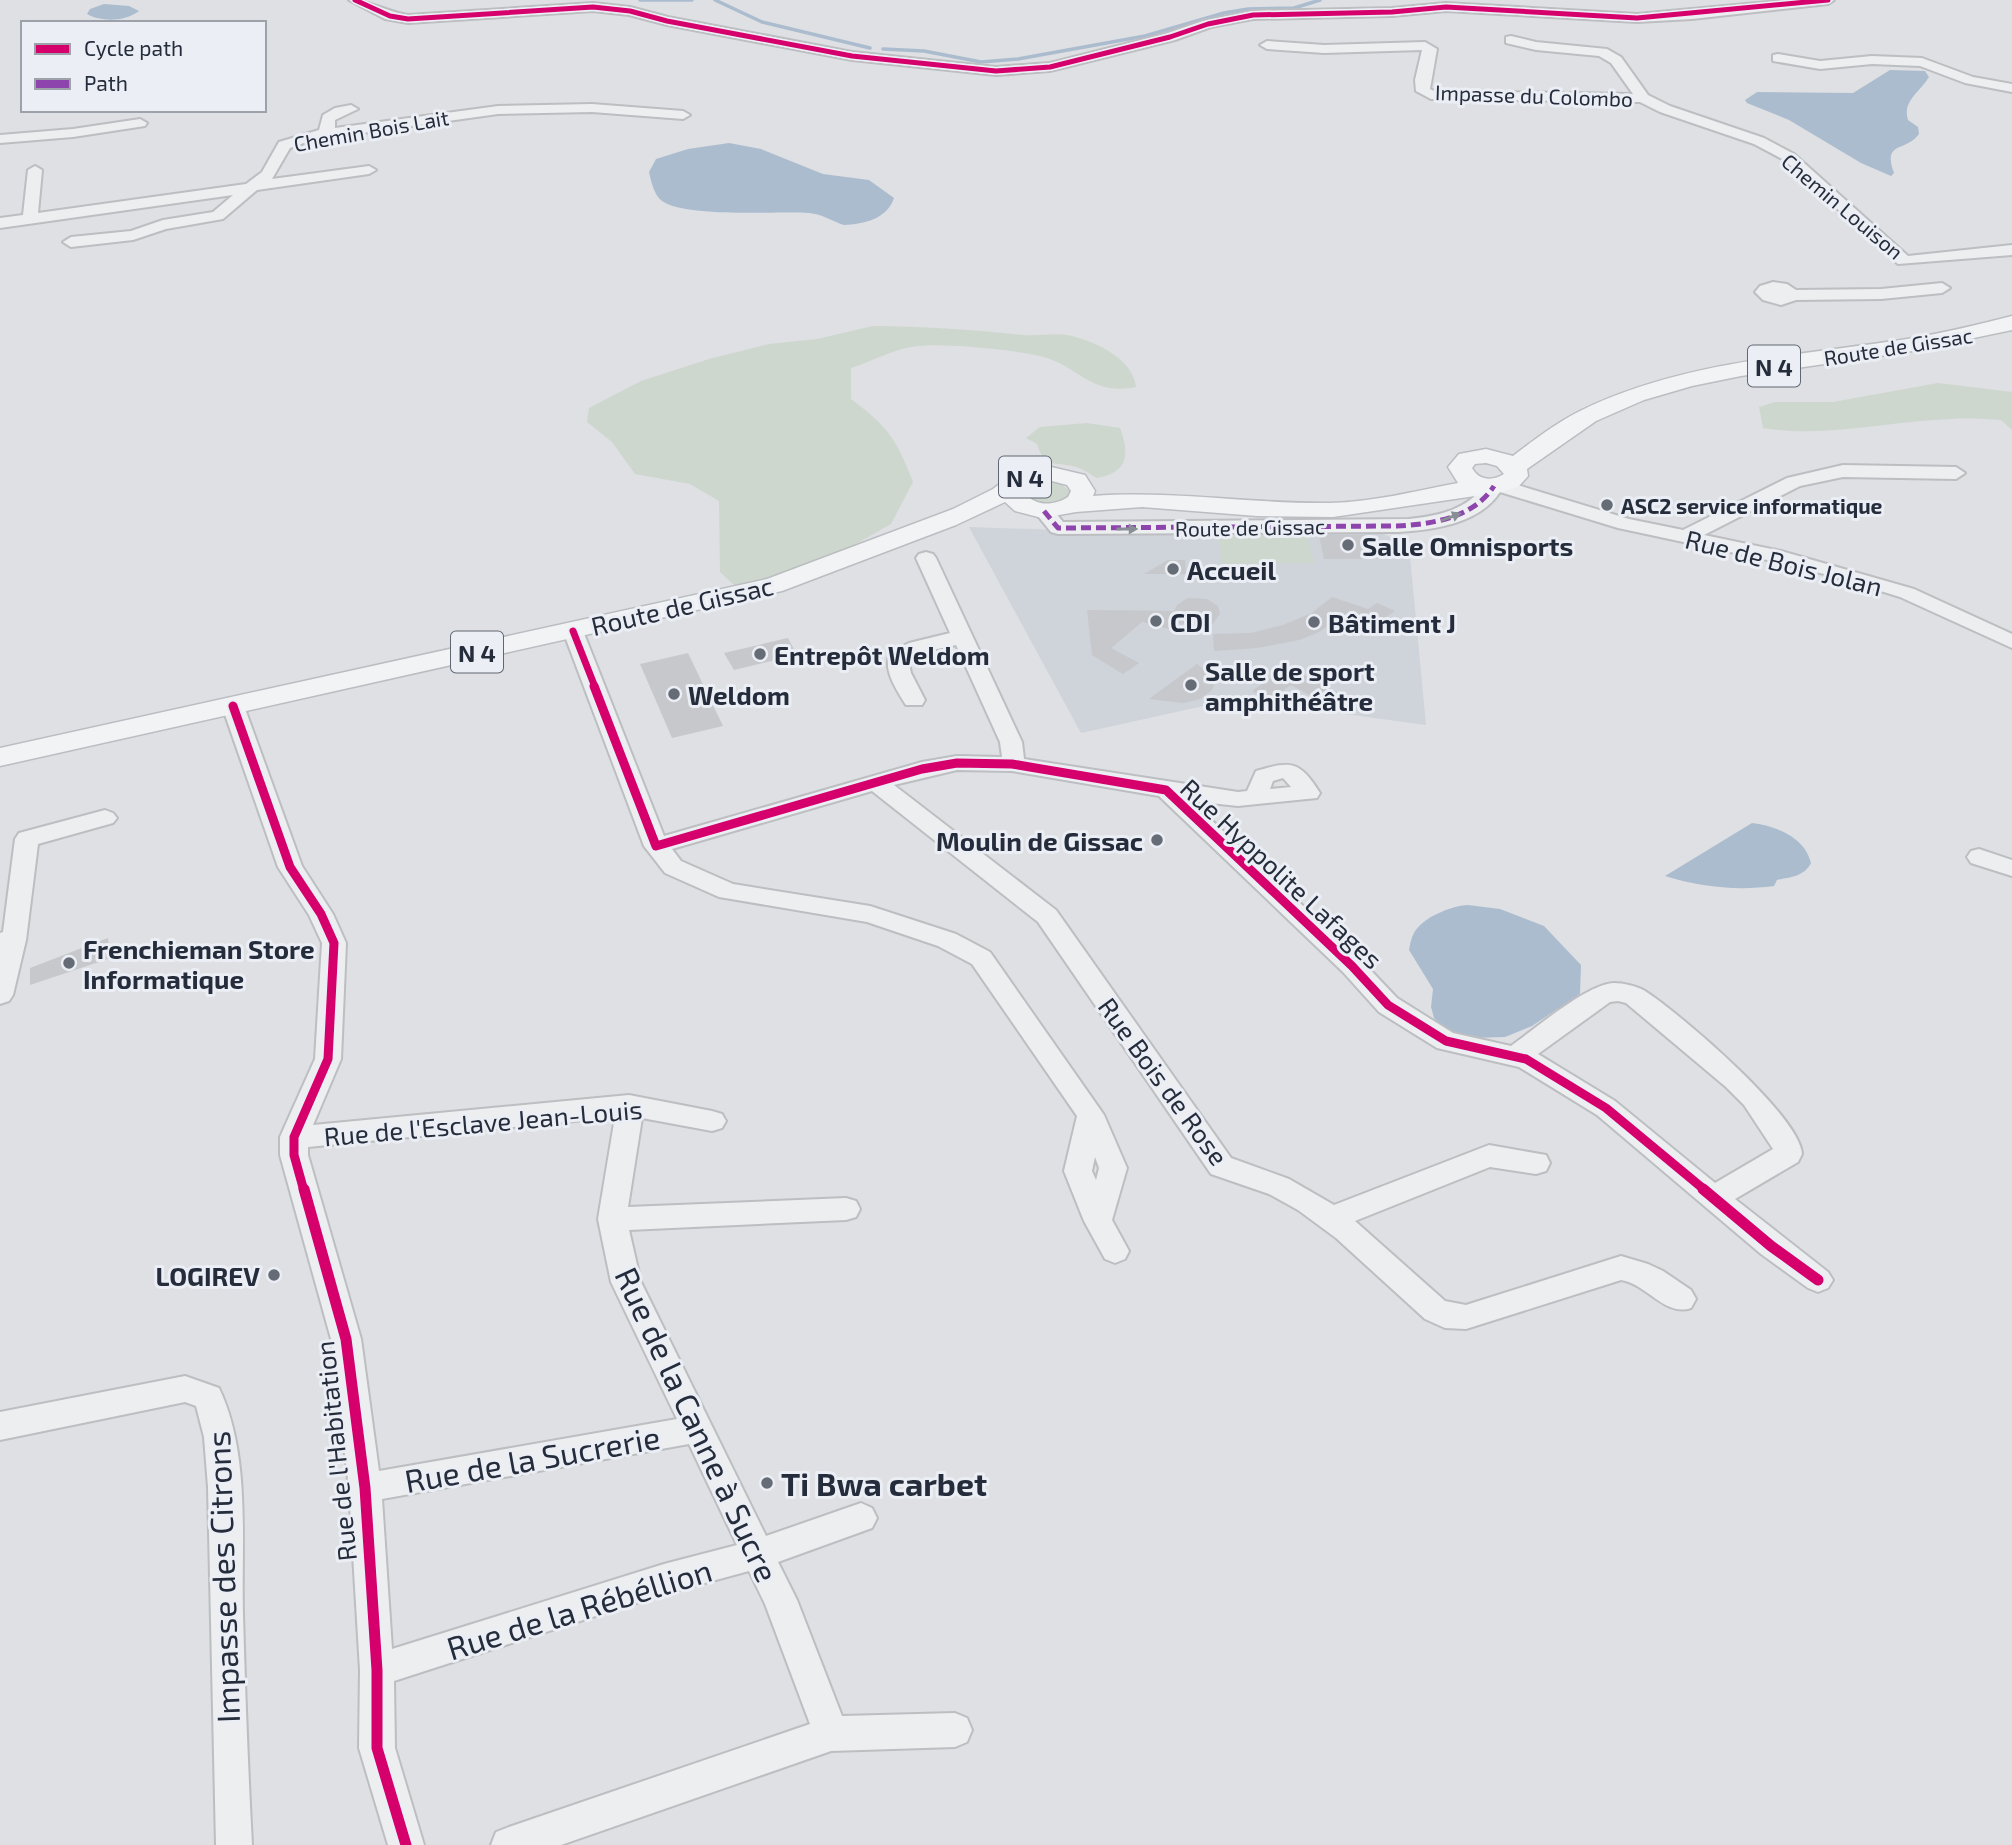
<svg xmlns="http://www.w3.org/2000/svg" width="2012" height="1845" font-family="'Exo 2',sans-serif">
<rect width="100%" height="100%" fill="#dee0e3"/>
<polygon fill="#cfd3da" points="969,527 1088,531 1373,529 1390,537 1395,546 1409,546 1426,725 1235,699 1081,733"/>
<g fill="#ced7ce">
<path d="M873,326C924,326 973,330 1024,335C1038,336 1053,333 1067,335C1093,340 1133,358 1136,387C1092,396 1081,369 1047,358C1022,350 944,343 918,346C896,348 872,361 851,368V399C888,427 896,438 913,482L891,524L821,564L735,586L720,572L719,501L690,484L635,474L612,442L587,422L589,408L641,381L709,359L769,344L817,339Z"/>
<path d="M1938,383L2012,392V430L2001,420C1985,419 1968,418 1952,419C1888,421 1826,438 1763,428L1759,407L1775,402H1833Z"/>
<path d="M1087,423L1120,428C1130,455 1128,472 1097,478C1090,474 1083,469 1076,467C1056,461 1045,470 1037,444L1026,438L1040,427Z"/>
<path d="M1047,481L1059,483L1070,491L1067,500C1051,509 1036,505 1023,495L1027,486Z"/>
<polygon points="1306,533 1314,563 1222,564 1217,534"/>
</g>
<g fill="#acbccf">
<path d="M104,4L129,6L139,11C125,22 101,22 87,14L90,9Z"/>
<path d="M1890,70L1925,71L1929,77C1920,92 1902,101 1908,120L1918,127L1919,134C1906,152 1882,141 1894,173L1891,176L1861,163L1789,120L1747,103L1745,100L1757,92L1853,93Z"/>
<path d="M729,143L761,149L823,174L869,180L894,198C887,219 864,224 844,225C831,221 823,214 809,213C777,211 686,218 662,201C654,195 651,181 649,172L656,159L688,149Z"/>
<path d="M1752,823C1776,826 1805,837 1811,863C1804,877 1790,877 1777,880L1774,886C1737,891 1700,887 1665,876Z"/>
<path d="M1468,905L1500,909L1544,926L1581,965L1580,994L1532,1026L1505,1037L1472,1038L1448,1033L1434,1018L1431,1007L1433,989L1409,950C1410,945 1411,938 1414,933C1423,917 1451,906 1468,905Z"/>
</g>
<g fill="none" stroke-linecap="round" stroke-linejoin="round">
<g stroke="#acbccf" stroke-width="3.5">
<polyline points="640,0 692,0"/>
<polyline points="715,0 762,22 870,48"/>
<polyline points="883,49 924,51 981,62 1018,59 1145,36 1224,13 1248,9 1294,8 1320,0"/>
</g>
</g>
<g fill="#c6c8cc">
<polygon points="1319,535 1372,535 1378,559 1324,559"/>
<polygon points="1168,560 1185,560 1186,574 1144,574"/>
<polygon points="1332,597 1368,609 1377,603 1395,611 1369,629 1344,616 1317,633 1299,640 1257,648 1214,651 1213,634 1251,633 1283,625 1312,613"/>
<polygon points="1188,598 1207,599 1218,606 1220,614 1210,627 1177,623 1173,630 1142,622 1111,648 1139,663 1123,674 1092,655 1087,610 1174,611 1177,605"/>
<polygon points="788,638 797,655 734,670 724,653"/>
<polygon points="688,653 723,726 672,738 640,664"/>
<polygon points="1197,664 1216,680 1212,690 1200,699 1184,703 1149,699"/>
<polygon points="1287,667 1355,701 1341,712 1291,685 1270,700 1252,691"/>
<polygon points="108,938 111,958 30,985 30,968"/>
</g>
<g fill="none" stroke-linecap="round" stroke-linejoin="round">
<g stroke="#bcbec1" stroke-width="4">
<g id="minor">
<path d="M349,0C370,0 387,12 408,15L593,3L630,7L668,17L852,52L996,67L1050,63L1165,34L1203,21L1253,11L1392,8L1446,3L1637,14L1790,0H1834L1828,4L1692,19L1637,22L1446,11L1392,16L1253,19L1211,27L1175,40L1050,71L996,75L852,60L667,25L629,15L593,11L408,23L385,19Z"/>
<polygon points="1511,36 1536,42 1607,49 1621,57 1648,95 1670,106 1764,138 1794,154 1908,256 2012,245 2012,255 1898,264 1784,160 1754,144 1660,112 1640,102 1431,99 1416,91 1415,80 1422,50 1324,53 1267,49 1260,45 1267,41 1324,45 1425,42 1437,49 1430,89 1434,91 1633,94 1611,63 1599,56 1536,50 1506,43 1506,37"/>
<polygon points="1778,54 1820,61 1872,56 1922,58 1973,77 2012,84 2012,92 1965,83 1920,66 1872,64 1820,69 1773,61 1773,55"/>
<polygon points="592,104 683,111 690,115 683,119 592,112 498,114 312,140 290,148 272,179 369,166 376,170 369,174 257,190 223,219 166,229 133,240 71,247 63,242 71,237 131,231 163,220 213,212 233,195 0,228 0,218 23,215 28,170 35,166 42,170 38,213 246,184 262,172 279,142 319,130 323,115 335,108 351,105 358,109 335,120 335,128 498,106"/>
<polygon points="140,119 147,123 145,126 73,137 0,143 0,135 73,129"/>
<polygon points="1773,282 1787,284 1796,290 1881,289 1942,283 1950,288 1942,293 1881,299 1796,300 1781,305 1763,300 1755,292 1760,286"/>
<path d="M1843,465L1956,467L1965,473L1956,479L1843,477L1800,486L1704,535L1781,551L1914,589L2012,634V648L1900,597L1832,576L1772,561L1618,528L1500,492C1479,524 1433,530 1397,532L1058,534L1051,532L1034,511L1044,505L1051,507L1063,522L1409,519C1440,516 1469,509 1487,482L1501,480L1629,519L1683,530L1787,478Z"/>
<path d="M926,552L933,554L936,558L1022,742L1024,759L1238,792L1247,791L1256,771C1291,761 1299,760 1320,793L1317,798L1238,806L1191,801L1361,960L1397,998L1453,1033L1511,1046C1535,1029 1587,984 1614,983C1623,983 1637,986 1645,991C1679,1013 1800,1116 1802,1154L1798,1162L1735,1199L1828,1272L1833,1280L1828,1288L1818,1292L1808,1288L1761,1254L1597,1115L1519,1067L1437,1048L1379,1012L1343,972L1159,796L1012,771L957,770L894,785L1056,910L1231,1158L1289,1179L1334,1205L1489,1145L1546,1155L1550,1163L1546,1171L1536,1174L1490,1167L1355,1221L1445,1301L1466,1305L1621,1256L1648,1264L1663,1271L1691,1290L1696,1299L1691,1308C1665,1317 1647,1284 1621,1280L1466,1329L1445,1328L1425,1319L1336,1238L1298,1210L1269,1194L1211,1174L1038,922L872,791L672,849L681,861L733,884L870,906L956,934L990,952L1104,1115L1127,1168L1112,1220L1129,1251L1125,1259L1115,1263L1105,1259L1084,1221L1064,1171L1077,1116L972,964L938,946L867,922L719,897L665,873L644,846L563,631L566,627H580L583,631L664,836L922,762L957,756L1002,757L1000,742L956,645L923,652L908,659L911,673L925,700L922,705H906C897,691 881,667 891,652L909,643L950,633L916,558L919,554ZM1283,778L1291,787L1270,789L1273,781ZM1618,1001L1626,1003L1726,1087L1744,1105L1773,1149L1715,1183L1615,1101L1538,1054L1610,1002ZM1095,1157L1099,1168L1096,1180L1092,1171Z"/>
<path d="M233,699L241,701L244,706L302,866L333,914L346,943L341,1059L313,1125L629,1095L712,1111L722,1114L726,1121L722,1128L712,1131L642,1118L628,1207L846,1198L856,1201L860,1209L856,1217L846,1220L629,1230L641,1282L766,1536L861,1503L872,1508L877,1518L872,1528L778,1562L797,1600L842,1716L955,1713L967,1718L972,1730L967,1742L955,1747L831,1751L561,1845H491L496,1832L509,1827L810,1724L765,1604L749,1571L664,1594L394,1681L395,1748L424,1845H388L359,1748L360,1670L349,1488L331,1339L280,1155V1137L315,1059L322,943L309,915L278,867L222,706L225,701ZM615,1117L598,1219L611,1282L677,1419L379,1471L361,1339L308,1155V1147ZM689,1444L737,1545L664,1564L392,1649L382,1499Z"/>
<polygon points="105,810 113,813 117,818 113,823 38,844 26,940 13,995 9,1001 0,1004 0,933 3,932 15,839 19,833"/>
<polygon points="1979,849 2012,860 2012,876 1971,863 1967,857 1971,851"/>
<path d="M185,1376L219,1388C251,1455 241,1542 243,1615C245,1692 248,1768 252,1845H216L208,1487L204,1437L196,1406L185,1402L0,1440V1412Z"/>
</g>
</g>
<g stroke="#babdc1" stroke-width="3">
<path id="major" d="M2012,316V330L1907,352L1741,376L1692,386L1644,400L1596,421L1527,469L1528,476L1519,486L1502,492L1333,517L1257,516L1142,507L1076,512L1042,518L1015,511L1005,502L956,525L782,591L0,766V748L767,579L953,509L993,489L1010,476L1047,466L1085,475L1095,491L1093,496C1172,490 1251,504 1330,503C1373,502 1416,491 1458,483L1448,467L1459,454L1486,449L1513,456C1534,440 1556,423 1580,411C1682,361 1797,356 1907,339C1943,333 1977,325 2012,316ZM1486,463L1497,466L1504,474C1493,481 1479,481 1472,468L1475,464ZM1048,480L1067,485L1071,491L1068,497C1054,506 1035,507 1024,492L1028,486Z"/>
</g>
<use href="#minor" fill="#edeef0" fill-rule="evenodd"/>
<use href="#major" fill="#f2f3f4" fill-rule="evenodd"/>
<path stroke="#8e44ad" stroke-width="5" stroke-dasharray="10 5" stroke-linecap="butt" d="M1044,511L1058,528L1397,526C1433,524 1473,518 1494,486"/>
<g stroke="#ebeef4" stroke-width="8">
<polyline id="cycleway-far3" points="355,0 390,16 408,19 593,7 630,11 667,21 852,56 996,71 1050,67 1170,37 1208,24 1253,15 1392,12 1446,7 1637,18 1828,0"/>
</g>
<g stroke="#ebeef4" stroke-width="10">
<polyline id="cycleway-far2" points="573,631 595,687"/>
</g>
<g stroke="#ebeef4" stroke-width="13">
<g id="cycleway-far1">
<polyline points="594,686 656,846 922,769 957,763 1012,764 1166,790 1352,966 1388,1005 1446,1041 1526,1059 1606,1108 1706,1191"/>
<polyline points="233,706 290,867 321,914 334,943 328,1059 294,1137 294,1155 304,1191"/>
</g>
</g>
<g stroke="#ebeef4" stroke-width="16">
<g id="cycleway">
<polyline points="304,1189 346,1339 365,1488 377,1670 377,1748 406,1845"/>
<polyline points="1703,1189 1771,1246 1818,1280"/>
</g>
</g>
<use href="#cycleway-far3" stroke="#d6006c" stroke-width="5"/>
<use href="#cycleway-far2" stroke="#d6006c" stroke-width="7"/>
<use href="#cycleway-far1" stroke="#d6006c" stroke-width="9"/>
<use href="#cycleway" stroke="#d6006c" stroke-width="11"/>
</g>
<defs><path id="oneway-solid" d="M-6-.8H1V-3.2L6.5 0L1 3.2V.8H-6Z" transform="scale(1.75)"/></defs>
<g fill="#898e96">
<use href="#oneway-solid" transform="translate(1451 517) rotate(-20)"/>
<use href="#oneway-solid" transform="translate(1127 529)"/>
</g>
<g fill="#666c76" stroke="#ebeef4" stroke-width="2.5">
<circle cx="1607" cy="505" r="7"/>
<circle cx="1348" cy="545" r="7"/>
<circle cx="1173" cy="569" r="7"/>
<circle cx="1156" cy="621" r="7"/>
<circle cx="1314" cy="622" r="7"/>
<circle cx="760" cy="654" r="7"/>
<circle cx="1191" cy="685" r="7"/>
<circle cx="674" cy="694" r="7"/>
<circle cx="1157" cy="840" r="7"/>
<circle cx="69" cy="963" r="7"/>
<circle cx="274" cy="1275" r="7"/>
<circle cx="767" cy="1483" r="7"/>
</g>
<g text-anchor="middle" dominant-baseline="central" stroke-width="6" stroke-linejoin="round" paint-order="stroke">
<g font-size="21" fill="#252d3c" stroke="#ebeef4">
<text transform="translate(1534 95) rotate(2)">Impasse du Colombo</text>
<text transform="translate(371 130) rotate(-10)">Chemin Bois Lait</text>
<text transform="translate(1843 206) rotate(40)">Chemin Louison</text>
<text transform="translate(1898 346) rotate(-9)">Route de Gissac</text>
<text transform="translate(1250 527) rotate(-1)">Route de Gissac</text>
</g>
<g font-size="21" font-weight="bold" fill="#252d3c" stroke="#ebeef4" text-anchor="start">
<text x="1621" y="505">ASC2 service informatique</text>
</g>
<g fill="#ebeef4" stroke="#606773" stroke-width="2">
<rect x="1748" y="345.5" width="52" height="41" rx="5"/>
<rect x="999" y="456.5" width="52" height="41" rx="5"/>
<rect x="451" y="631.5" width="52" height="41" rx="5"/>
</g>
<g font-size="24" font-weight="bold" fill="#252d3c">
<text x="1774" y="366">N 4</text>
<text x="1025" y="477">N 4</text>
<text x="477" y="652">N 4</text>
</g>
<g font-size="26" font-weight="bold" fill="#252d3c" stroke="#ebeef4" text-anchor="start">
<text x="1362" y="545">Salle Omnisports</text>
<text x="1187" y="569">Accueil</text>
<text x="1170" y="621">CDI</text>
<text x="1328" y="622">Bâtiment J</text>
<text x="774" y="654">Entrepôt Weldom</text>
<text x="1205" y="670">Salle de sport<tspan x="1205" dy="30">amphithéâtre</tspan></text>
<text x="688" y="694">Weldom</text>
<text x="1143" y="840" text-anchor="end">Moulin de Gissac</text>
<text x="83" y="948">Frenchieman Store<tspan x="83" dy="30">Informatique</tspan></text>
<text x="260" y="1275" text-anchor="end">LOGIREV</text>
</g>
<g font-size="26" fill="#252d3c" stroke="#ebeef4">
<text transform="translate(1784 562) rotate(14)">Rue de Bois Jolan</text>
<text transform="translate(682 605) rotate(-13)">Route de Gissac</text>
<text transform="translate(1282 873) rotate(43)">Rue Hyppolite Lafages</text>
<text transform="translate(1164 1081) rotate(54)">Rue Bois de Rose</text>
<text transform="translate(483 1122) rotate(-5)">Rue de l'Esclave Jean-Louis</text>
<text transform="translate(335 1451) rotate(-96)">Rue de l'Habitation</text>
</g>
<g font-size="32" fill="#252d3c" stroke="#ebeef4">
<text transform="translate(698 1424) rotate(65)">Rue de la Canne à Sucre</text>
<text transform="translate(532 1458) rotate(-10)">Rue de la Sucrerie</text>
<text transform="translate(222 1577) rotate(-92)">Impasse des Citrons</text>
<text transform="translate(579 1608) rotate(-17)">Rue de la Rébéllion</text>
</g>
<g font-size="32" font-weight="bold" fill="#252d3c" stroke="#ebeef4" text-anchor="start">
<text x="781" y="1483">Ti Bwa carbet</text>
</g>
</g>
<rect x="21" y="21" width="245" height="91" fill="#ebeef4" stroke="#9ca1aa" stroke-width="2"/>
<rect x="35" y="44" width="35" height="10" fill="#d6006c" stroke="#9ca1aa" stroke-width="2"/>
<text x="84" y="56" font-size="21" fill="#252d3c">Cycle path</text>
<rect x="35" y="79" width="35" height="10" fill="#8e44ad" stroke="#9ca1aa" stroke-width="2"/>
<text x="84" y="91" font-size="21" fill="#252d3c">Path</text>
</svg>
